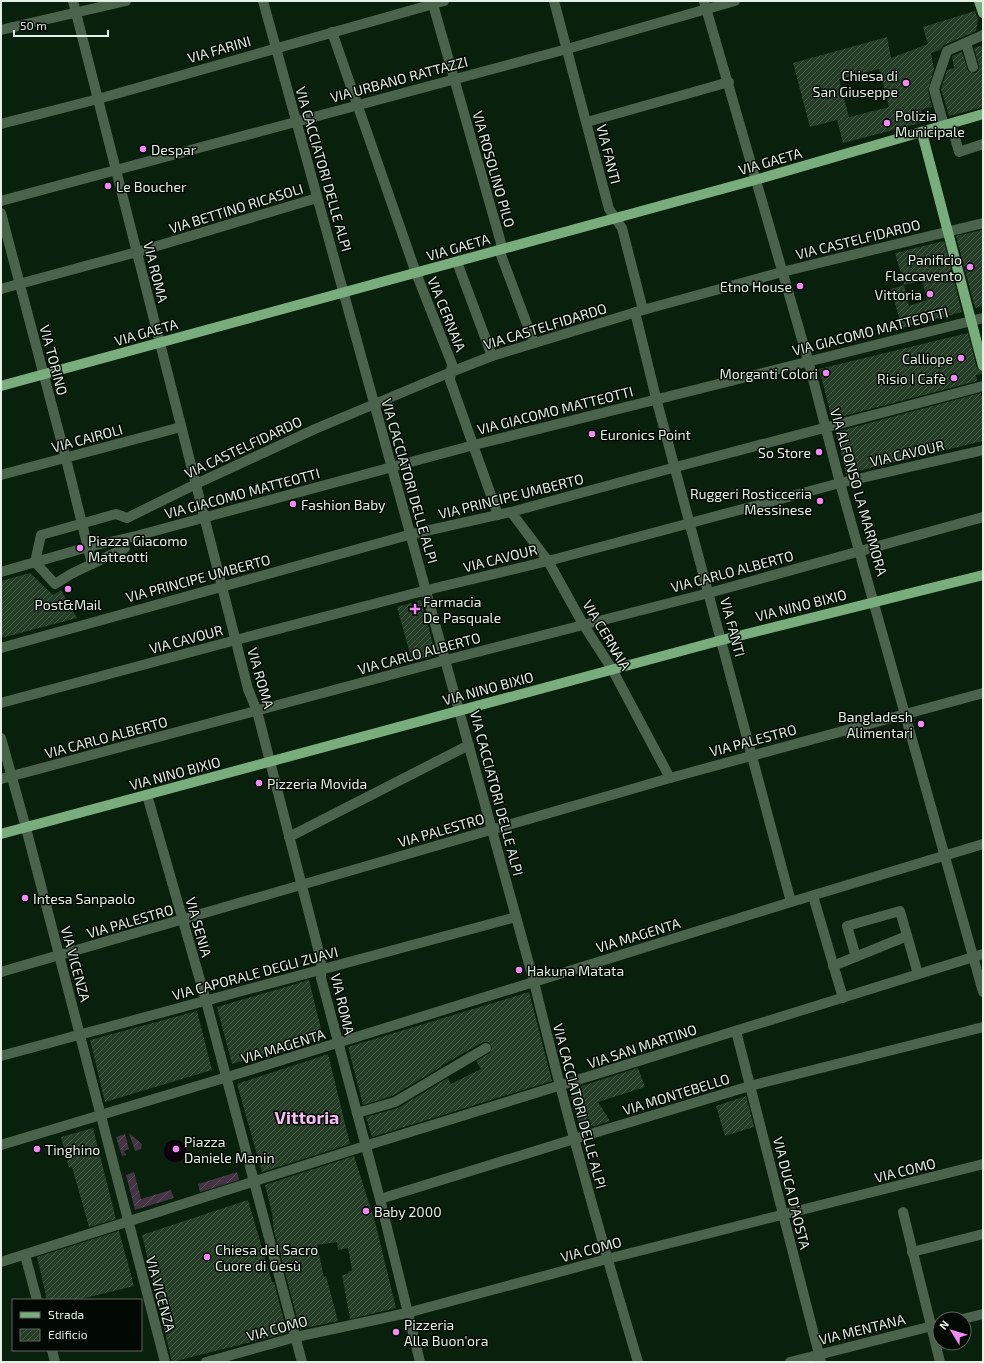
<svg xmlns="http://www.w3.org/2000/svg" width="984" height="1363" font-family="'Exo 2',sans-serif">
<defs>
<pattern id="garden-furrows" width="10" height="10" patternUnits="userSpaceOnUse"><rect width="10" height="10" fill="#443444"/><path d="M-1 1l2-2M0 10L10 0M9 11l2-2" fill="none" stroke="#5f525f"/></pattern>
<pattern id="building-hatch" width="6" height="6" patternUnits="userSpaceOnUse"><rect width="6" height="6" fill="#263e28"/><path d="M-1 1l2-2M0 6l6-6M5 7l2-2" fill="none" stroke="#455a47"/></pattern>
</defs>
<rect width="100%" height="100%" fill="#09210c"/>
<g fill="url(#garden-furrows)">
<polygon points="129,1133 142,1144 141,1149 135,1151"/>
<polygon points="125,1134 129,1149 124,1151 126,1155 122,1156 116,1137"/>
<polygon points="134,1172 141,1199 171,1190 174,1198 135,1210 126,1175"/>
<polygon points="237,1172 239,1180 200,1192 198,1184"/>
</g>
<circle fill="#0d010d" cx="175" cy="1151" r="11"/>
<g fill="url(#building-hatch)" fill-rule="evenodd">
<path d="M975,11L978,20L976,31L944,45L940,50L931,53L934,69L928,90L932,107L921,110L924,122L843,143L837,120L810,127L793,63L887,37L891,58L928,44L923,27ZM879,69L889,107L849,117L839,79Z"/>
<polygon points="983,45 983,107 949,116 941,89 947,70 954,68 952,56 962,52 968,71 975,73 978,71 979,66 974,48"/>
<polygon points="983,230 983,306 975,308 956,236"/>
<path d="M944,241L962,312L902,328L891,289L904,285L895,253ZM922,280L927,300L909,306L904,285Z"/>
<polygon points="968,333 977,368 983,372 983,374 976,375 977,381 832,419 819,369"/>
<polygon points="981,393 981,396 983,395 983,441 846,474 836,432"/>
<polygon points="30,573 53,595 61,590 77,618 1,638 1,581"/>
<polygon points="421,600 436,655 412,661 397,607"/>
<polygon points="309,980 323,1037 232,1064 217,1007"/>
<polygon points="529,992 552,1081 372,1137 366,1117 398,1108 448,1078 451,1084 481,1069 476,1061 490,1053 492,1048 489,1042 483,1042 441,1066 441,1067 392,1096 363,1105 348,1047"/>
<polygon points="197,1011 212,1070 105,1102 90,1040"/>
<polygon points="328,1054 350,1144 262,1172 237,1084"/>
<polygon points="638,1068 645,1087 598,1102 610,1121 581,1130 569,1090"/>
<polygon points="746,1096 754,1127 725,1136 716,1106"/>
<polygon points="93,1128 116,1219 89,1227 72,1167 69,1168 61,1137"/>
<polygon points="354,1156 375,1222 396,1308 350,1319 342,1275 348,1274 348,1272 352,1270 348,1248 338,1250 337,1242 317,1245 324,1277 326,1276 338,1321 300,1329 274,1231 272,1213 265,1185"/>
<polygon points="248,1200 272,1282 274,1282 287,1333 172,1362 142,1235"/>
<polygon points="119,1231 134,1286 77,1300 47,1300 37,1257"/>
</g>
<g fill="none" stroke-linecap="round" stroke-linejoin="round">
<g stroke="#4b634d" stroke-width="10">
<polyline points="73,1 248,689 257,711 321,960 321,978 380,1199 420,1362"/>
<path d="M263,1L534,982C565,1110 600,1236 638,1362"/>
<polyline points="432,1 501,243 501,255 534,343"/>
<polyline points="554,1 609,209 622,228 643,310"/>
<polyline points="704,1 808,360 840,483 983,992"/>
<polyline points="1,30 126,1"/>
<polyline points="332,32 416,273 452,364 450,380 498,515"/>
<polyline points="966,43 973,67"/>
<polyline points="587,122 729,82"/>
<polyline points="1,124 98,99 444,1"/>
<polyline points="951,124 959,152 983,144"/>
<polyline points="944,126 934,89 947,51 983,35"/>
<polyline points="1,201 567,49 735,1"/>
<polyline points="1,213 66,459 92,564"/>
<polyline points="457,262 492,356"/>
<polyline points="1,289 137,252 317,198"/>
<polyline points="635,312 656,398 791,902"/>
<polyline points="1,475 181,427"/>
<polyline points="511,512 548,561 583,624 612,669 670,778"/>
<polyline points="124,539 125,548 71,574 55,584 35,562 41,535 116,514 127,518 196,484 315,429 451,372 492,356 643,310 782,272 983,223"/>
<polyline points="1,572 88,547 136,536 474,445 983,318"/>
<polyline points="1,648 412,534 511,512 676,467 983,386"/>
<polyline points="1,703 236,640 427,590 548,561 840,483 983,450"/>
<polyline points="1,738 26,828 165,1362"/>
<polyline points="1,779 446,660 709,593 983,517"/>
<polyline points="147,795 206,1001 302,1362"/>
<polyline points="289,837 469,745"/>
<polyline points="813,896 843,998"/>
<polyline points="856,957 847,926 900,911 918,974"/>
<polyline points="833,966 907,936"/>
<polyline points="1,972 670,778 983,693"/>
<polyline points="736,1031 821,1362"/>
<polyline points="1,1056 516,917"/>
<polyline points="357,1113 395,1102 486,1048"/>
<polyline points="1,1145 234,1075 791,902 983,844"/>
<polyline points="380,1199 574,1139 750,1086 983,1027"/>
<polyline points="903,1212 940,1362"/>
<polyline points="912,1252 983,1234"/>
<polyline points="25,1255 37,1300"/>
<polyline points="1,1262 365,1146 983,954"/>
<polyline points="962,1319 983,1314"/>
<polyline points="52,1350 55,1362"/>
<polyline points="206,1362 296,1337 407,1313 607,1259 983,1164"/>
<polyline points="790,1362 940,1324"/>
</g>
<g stroke="#7aad7d" stroke-width="10">
<polyline points="979,1 983,13"/>
<polyline points="922,133 983,366"/>
<polyline points="1,386 755,180 983,114"/>
<polyline points="1,834 722,640 983,575"/>
</g>
</g>
<g fill="#f28af3" stroke="#020802" stroke-width="1.5">
<circle cx="906" cy="83" r="4"/>
<circle cx="887" cy="123" r="4"/>
<circle cx="143" cy="149" r="4"/>
<circle cx="108" cy="186" r="4"/>
<circle cx="970" cy="267" r="4"/>
<circle cx="800" cy="286" r="4"/>
<circle cx="930" cy="294" r="4"/>
<circle cx="961" cy="358" r="4"/>
<circle cx="826" cy="373" r="4"/>
<circle cx="954" cy="378" r="4"/>
<circle cx="592" cy="434" r="4"/>
<circle cx="819" cy="452" r="4"/>
<circle cx="820" cy="501" r="4"/>
<circle cx="293" cy="504" r="4"/>
<circle cx="80" cy="548" r="4"/>
<circle cx="68" cy="589" r="4"/>
<path d="M413 603h4v4h4v4h-4v4h-4v-4h-4v-4h4z"/>
<circle cx="921" cy="724" r="4"/>
<circle cx="259" cy="783" r="4"/>
<circle cx="25" cy="898" r="4"/>
<circle cx="519" cy="970" r="4"/>
<circle cx="37" cy="1149" r="4"/>
<circle cx="176" cy="1149" r="4"/>
<circle cx="366" cy="1211" r="4"/>
<circle cx="207" cy="1257" r="4"/>
<circle cx="396" cy="1332" r="4"/>
</g>
<g text-anchor="middle" dominant-baseline="central" stroke-width="3" stroke-linejoin="round" paint-order="stroke">
<g font-size="14" fill="#e2f1e3" stroke="#020802">
<text transform="translate(219 49) rotate(-16)">VIA FARINI</text>
<text transform="translate(399 79) rotate(-15)">VIA URBANO RATTAZZI</text>
<text transform="translate(609 154) rotate(76)">VIA FANTI</text>
<text transform="translate(770 161) rotate(-16)">VIA GAETA</text>
<text transform="translate(324 169) rotate(74)">VIA CACCIATORI DELLE ALPI</text>
<text transform="translate(494 169) rotate(74)">VIA ROSOLINO PILO</text>
<text transform="translate(236 208) rotate(-17)">VIA BETTINO RICASOLI</text>
<text transform="translate(858 239) rotate(-14)">VIA CASTELFIDARDO</text>
<text transform="translate(458 247) rotate(-16)">VIA GAETA</text>
<text transform="translate(156 272) rotate(76)">VIA ROMA</text>
<text transform="translate(447 314) rotate(68)">VIA CERNAIA</text>
<text transform="translate(545 326) rotate(-17)">VIA CASTELFIDARDO</text>
<text transform="translate(870 331) rotate(-14)">VIA GIACOMO MATTEOTTI</text>
<text transform="translate(146 332) rotate(-16)">VIA GAETA</text>
<text transform="translate(54 360) rotate(75)">VIA TORINO</text>
<text transform="translate(555 410) rotate(-14)">VIA GIACOMO MATTEOTTI</text>
<text transform="translate(87 438) rotate(-15)">VIA CAIROLI</text>
<text transform="translate(243 447) rotate(-25)">VIA CASTELFIDARDO</text>
<text transform="translate(907 453) rotate(-13)">VIA CAVOUR</text>
<text transform="translate(410 481) rotate(74)">VIA CACCIATORI DELLE ALPI</text>
<text transform="translate(859 492) rotate(74)">VIA ALFONSO LA MARMORA</text>
<text transform="translate(242 493) rotate(-15)">VIA GIACOMO MATTEOTTI</text>
<text transform="translate(511 496) rotate(-14)">VIA PRINCIPE UMBERTO</text>
<text transform="translate(500 558) rotate(-14)">VIA CAVOUR</text>
<text transform="translate(732 571) rotate(-15)">VIA CARLO ALBERTO</text>
<text transform="translate(198 578) rotate(-15)">VIA PRINCIPE UMBERTO</text>
<text transform="translate(801 605) rotate(-14)">VIA NINO BIXIO</text>
<text transform="translate(733 627) rotate(75)">VIA FANTI</text>
<text transform="translate(607 635) rotate(59)">VIA CERNAIA</text>
<text transform="translate(186 639) rotate(-15)">VIA CAVOUR</text>
<text transform="translate(419 653) rotate(-15)">VIA CARLO ALBERTO</text>
<text transform="translate(261 678) rotate(74)">VIA ROMA</text>
<text transform="translate(488 688) rotate(-15)">VIA NINO BIXIO</text>
<text transform="translate(106 737) rotate(-15)">VIA CARLO ALBERTO</text>
<text transform="translate(753 740) rotate(-15)">VIA PALESTRO</text>
<text transform="translate(175 773) rotate(-15)">VIA NINO BIXIO</text>
<text transform="translate(497 793) rotate(75)">VIA CACCIATORI DELLE ALPI</text>
<text transform="translate(441 830) rotate(-16)">VIA PALESTRO</text>
<text transform="translate(130 921) rotate(-16)">VIA PALESTRO</text>
<text transform="translate(199 927) rotate(74)">VIA SENIA</text>
<text transform="translate(638 935) rotate(-17)">VIA MAGENTA</text>
<text transform="translate(76 964) rotate(75)">VIA VICENZA</text>
<text transform="translate(255 973) rotate(-15)">VIA CAPORALE DEGLI ZUAVI</text>
<text transform="translate(343 1004) rotate(77)">VIA ROMA</text>
<text transform="translate(283 1046) rotate(-17)">VIA MAGENTA</text>
<text transform="translate(642 1046) rotate(-18)">VIA SAN MARTINO</text>
<text transform="translate(676 1094) rotate(-17)">VIA MONTEBELLO</text>
<text transform="translate(580 1106) rotate(75)">VIA CACCIATORI DELLE ALPI</text>
<text transform="translate(905 1170) rotate(-14)">VIA COMO</text>
<text transform="translate(792 1193) rotate(76)">VIA DUCA D'AOSTA</text>
<text transform="translate(591 1249) rotate(-15)">VIA COMO</text>
<text transform="translate(161 1294) rotate(75)">VIA VICENZA</text>
<text transform="translate(277 1328) rotate(-15)">VIA COMO</text>
<text transform="translate(862 1329) rotate(-14)">VIA MENTANA</text>
</g>
<g font-size="14" fill="#e2f1e3" stroke="#020802" text-anchor="start">
<text x="898" y="75" text-anchor="end">Chiesa di<tspan x="898" dy="16">San Giuseppe</tspan></text>
<text x="895" y="115">Polizia<tspan x="895" dy="16">Municipale</tspan></text>
<text x="151" y="149">Despar</text>
<text x="116" y="186">Le Boucher</text>
<text x="962" y="259" text-anchor="end">Panificio<tspan x="962" dy="16">Flaccavento</tspan></text>
<text x="792" y="286" text-anchor="end">Etno House</text>
<text x="922" y="294" text-anchor="end">Vittoria</text>
<text x="953" y="358" text-anchor="end">Calliope</text>
<text x="818" y="373" text-anchor="end">Morganti Colori</text>
<text x="946" y="378" text-anchor="end">Risio I Cafè</text>
<text x="600" y="434">Euronics Point</text>
<text x="811" y="452" text-anchor="end">So Store</text>
<text x="812" y="493" text-anchor="end">Ruggeri Rosticceria<tspan x="812" dy="16">Messinese</tspan></text>
<text x="301" y="504">Fashion Baby</text>
<text x="88" y="540">Piazza Giacomo<tspan x="88" dy="16">Matteotti</tspan></text>
<text x="423" y="601">Farmacia<tspan x="423" dy="16">De Pasquale</tspan></text>
<text x="68" y="604" text-anchor="middle">Post&amp;Mail</text>
<text x="913" y="716" text-anchor="end">Bangladesh<tspan x="913" dy="16">Alimentari</tspan></text>
<text x="267" y="783">Pizzeria Movida</text>
<text x="33" y="898">Intesa Sanpaolo</text>
<text x="527" y="970">Hakuna Matata</text>
<text x="184" y="1141">Piazza<tspan x="184" dy="16">Daniele Manin</tspan></text>
<text x="45" y="1149">Tinghino</text>
<text x="374" y="1211">Baby 2000</text>
<text x="215" y="1249">Chiesa del Sacro<tspan x="215" dy="16">Cuore di Gesù</tspan></text>
<text x="404" y="1324">Pizzeria<tspan x="404" dy="16">Alla Buon'ora</tspan></text>
</g>
<g font-size="18" font-weight="bold" fill="#f8bdf7" stroke="#020802">
<text x="307" y="1117">Vittoria</text>
</g>
</g>
<rect width="984" height="1363" fill="none" stroke="#e2f1e3" stroke-width="4"/>
<rect x="12" y="1299" width="130" height="52" fill="#020802" stroke="#5c655c"/>
<rect x="20" y="1312" width="20" height="6" fill="#7aad7d" stroke="#5c655c"/>
<text x="48" y="1319" font-size="12" fill="#e2f1e3">Strada</text>
<rect x="20" y="1329" width="20" height="12" fill="url(#building-hatch)" stroke="#5c655c"/>
<text x="48" y="1339" font-size="12" fill="#e2f1e3">Edificio</text>
<g transform="translate(952 1331) rotate(308)"><circle r="19" fill="#020802" stroke="#5c655c"/>
<path d="M0-3L7 15L0 10L-7 15Z" fill="#f28af3"/>
<text y="-6" font-size="11" font-weight="bold" text-anchor="middle" fill="#e2f1e3">N</text>
</g>
<path d="M14 30v6h94v-6" fill="none" stroke="#e2f1e3" stroke-width="2"/>
<text x="20" y="30" font-size="12" fill="#e2f1e3" stroke="#020802" stroke-width="3" paint-order="stroke">50 m</text>
</svg>
